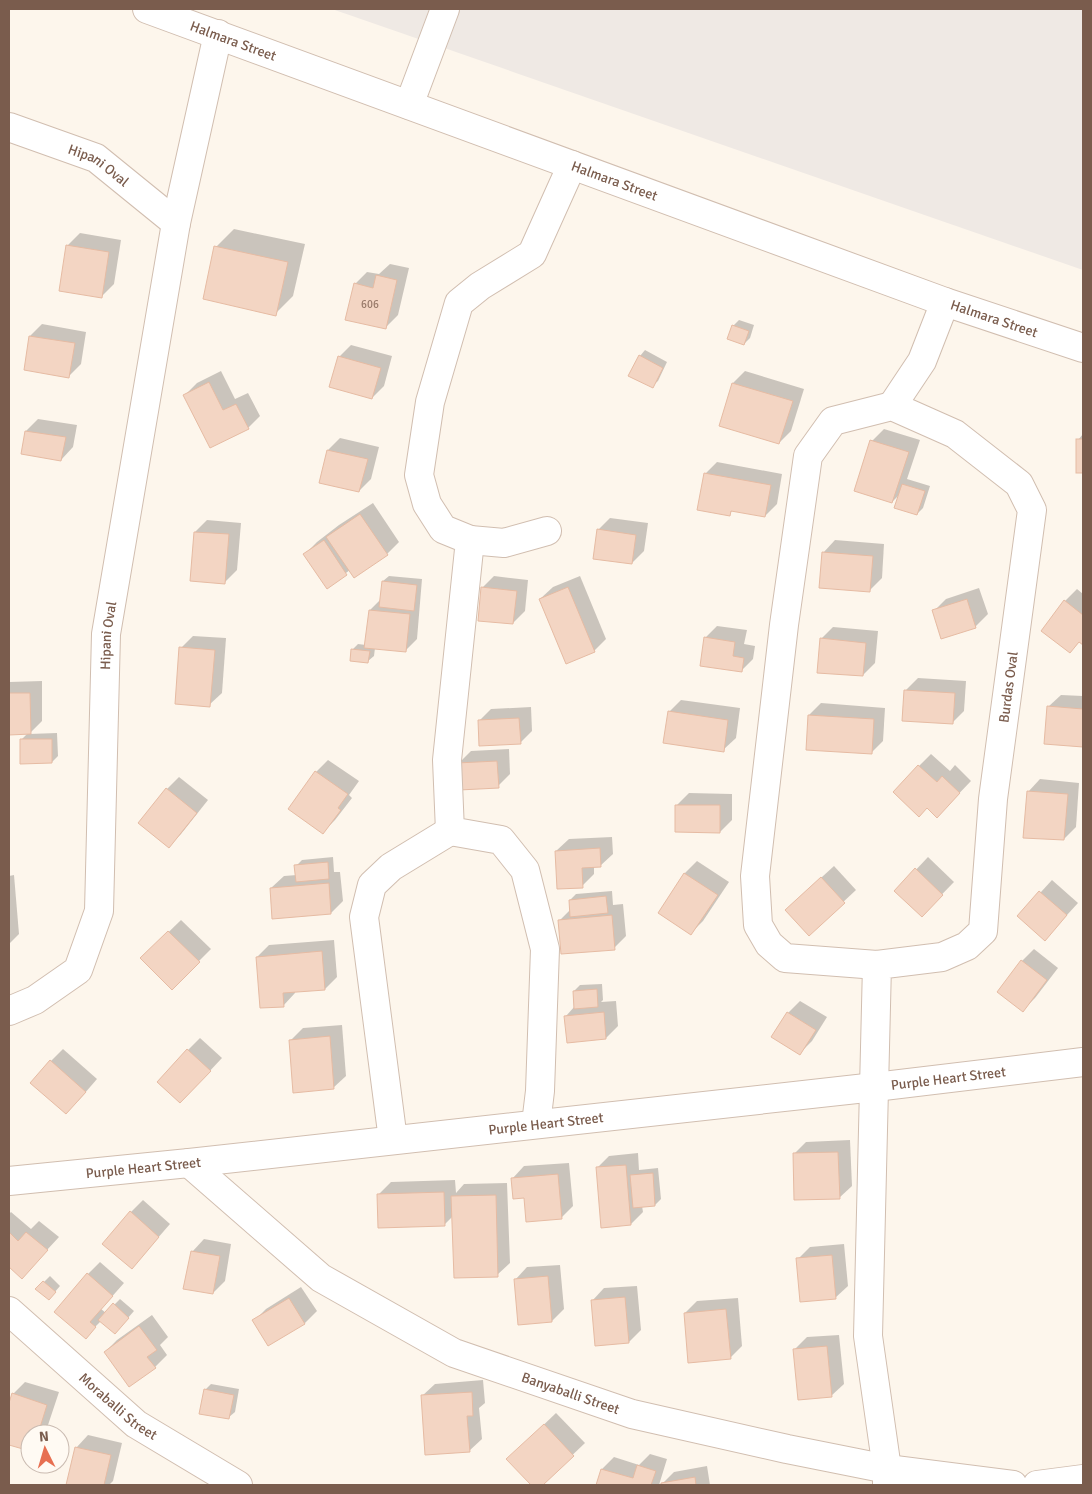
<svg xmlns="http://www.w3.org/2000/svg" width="1092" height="1494" font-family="Signika,sans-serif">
<rect width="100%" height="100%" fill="#fdf6ec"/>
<polygon fill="#efe9e4" points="332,9 1083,9 1083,270"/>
<g fill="#0003">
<polygon points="234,229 305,244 293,296 275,314 216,247"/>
<polygon points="80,233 121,240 114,284 102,296 67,246"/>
<polygon points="390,264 409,268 398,315 385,328 355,284 367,272 379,274"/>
<polygon points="739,320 754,325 750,338 744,344 733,326"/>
<polygon points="42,324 86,332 81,364 69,376 30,336"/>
<polygon points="351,345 392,356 384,386 372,398 339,357"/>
<polygon points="645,350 667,362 658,381 652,386 640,356"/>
<polygon points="221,371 235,399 248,393 260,416 248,428 185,395 197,383"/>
<polygon points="745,371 804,389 791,431 779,443 733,383"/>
<polygon points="38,419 77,425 73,447 61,460 22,453 26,431"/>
<polygon points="884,429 920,440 907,479 930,486 923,508 917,514 901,493 892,502 872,441"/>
<polygon points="1083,434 1083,472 1078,472 1078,440"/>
<polygon points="340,438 379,447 371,479 359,491 328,450"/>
<polygon points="717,462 782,474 777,504 765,516 733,510 729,514 705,474"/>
<polygon points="373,503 399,542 387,554 350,570 327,587 305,554 317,542 339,525"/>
<polygon points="610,518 648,523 644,551 632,563 598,530"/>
<polygon points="207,520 241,523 237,570 225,582 195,532"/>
<polygon points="835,540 884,544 882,578 870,590 823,553"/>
<polygon points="389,576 422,579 417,639 405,651 375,648 374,656 368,661 352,650 358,644 366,645 370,610 381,599 383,581"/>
<polygon points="494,576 528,580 525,611 513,623 482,588"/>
<polygon points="580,576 606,639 594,651 540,599 553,587"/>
<polygon points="979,588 988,614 976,626 942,637 934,611 946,599"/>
<polygon points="1077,589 1083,594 1083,644 1080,641 1070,651 1065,601"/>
<polygon points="717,626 747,630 744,644 755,646 753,659 741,671 705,638"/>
<polygon points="833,627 878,631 875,663 863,675 821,639"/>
<polygon points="193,636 226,638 222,693 209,705 181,648"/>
<polygon points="918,678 966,681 964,711 952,723 906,690"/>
<polygon points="42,681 42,721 29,734 57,733 58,756 52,762 21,740 28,733 9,733 9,682"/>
<polygon points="1061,695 1083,696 1083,745 1046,743 1048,707"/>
<polygon points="681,700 740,708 736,738 723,750 669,712"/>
<polygon points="821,703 885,708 883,741 871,753 809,715"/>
<polygon points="531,707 532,731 520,743 479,721 491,709"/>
<polygon points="509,749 510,774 498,786 459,763 471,751"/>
<polygon points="931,754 950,771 955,765 971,781 949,804 919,766"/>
<polygon points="328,760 359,781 349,795 352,798 335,820 323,832 290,809 316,772"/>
<polygon points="179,777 208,800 181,834 169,846 167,789"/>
<polygon points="1040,779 1079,783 1076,827 1064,839 1028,792"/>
<polygon points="689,793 732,794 732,820 720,832 677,805"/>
<polygon points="612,837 613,854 600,866 594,866 594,874 582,886 556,851 569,839"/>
<polygon points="333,857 334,872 340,872 343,901 331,913 271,888 284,876 297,875 296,866 302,860"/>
<polygon points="928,857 954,882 922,915 896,891"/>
<polygon points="697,861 729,882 703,921 691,933 659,912 685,873"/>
<polygon points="834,866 856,890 809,934 799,898"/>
<polygon points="14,875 19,934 9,944 9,876"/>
<polygon points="1052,880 1078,903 1045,939 1019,916"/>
<polygon points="612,891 613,905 623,904 626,936 614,948 560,920 571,909 570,900 576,894"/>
<polygon points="181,920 211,949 172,988 142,958"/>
<polygon points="334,940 337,977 325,989 295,991 295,993 283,1006 257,957 269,945"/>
<polygon points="1034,949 1058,968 1035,998 1023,1010 1022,961"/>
<polygon points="602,984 603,1000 601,1002 616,1001 618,1026 606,1038 566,1016 575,1006 574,991 580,985"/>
<polygon points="800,1001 827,1017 812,1041 800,1053 788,1013"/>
<polygon points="342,1025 346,1076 333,1088 291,1040 303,1028"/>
<polygon points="200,1038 222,1058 192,1090 188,1050"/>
<polygon points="63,1049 97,1079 78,1101 51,1061"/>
<polygon points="850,1140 852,1186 839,1198 794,1154 806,1142"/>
<polygon points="638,1153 639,1170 658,1168 661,1199 655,1205 642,1206 643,1212 631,1224 597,1168 609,1156"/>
<polygon points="569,1163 573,1206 561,1218 525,1197 512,1179 524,1166"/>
<polygon points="455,1180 456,1193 464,1184 507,1183 510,1263 497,1275 453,1216 444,1225 379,1194 391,1182"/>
<polygon points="143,1200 170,1224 143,1255 131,1212"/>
<polygon points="11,1212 31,1229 39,1221 59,1237 22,1277 9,1265 9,1214"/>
<polygon points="204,1239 231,1244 225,1281 213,1293 192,1252"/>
<polygon points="844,1244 848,1286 835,1298 798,1259 810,1247"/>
<polygon points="100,1262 124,1283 101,1309 106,1313 120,1299 134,1311 120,1327 101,1321 85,1337 88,1274"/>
<polygon points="560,1265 564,1309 552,1321 515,1280 527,1267"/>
<polygon points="50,1276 60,1286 54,1293 44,1282"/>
<polygon points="637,1286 641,1330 629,1342 596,1345 592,1301 604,1288"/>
<polygon points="301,1287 317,1311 305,1323 268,1345 254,1321 266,1309"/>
<polygon points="738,1298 742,1346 730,1358 685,1313 697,1301"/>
<polygon points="152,1315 168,1337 160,1345 167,1355 155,1367 105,1352 117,1340"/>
<polygon points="839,1335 844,1384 831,1396 794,1350 807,1337"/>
<polygon points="483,1380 485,1403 479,1408 482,1439 469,1451 422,1396 435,1384"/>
<polygon points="25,1382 59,1392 45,1434 30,1434 30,1450 9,1443 9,1407 13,1394"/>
<polygon points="211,1384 239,1389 235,1412 229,1417 205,1390"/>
<polygon points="556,1413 585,1443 541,1485 532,1485 508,1459"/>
<polygon points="88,1435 122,1443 113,1481 109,1485 67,1485 76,1448"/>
<polygon points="650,1454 667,1459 659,1485 597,1485 602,1469 614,1457 639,1465"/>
<polygon points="707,1466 710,1485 662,1485 662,1484 674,1472"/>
</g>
<g fill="#f3d5c3" stroke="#e6bba3">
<polygon points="66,245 109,252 102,298 59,291"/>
<polygon points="214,246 288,262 276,316 203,299"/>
<polygon points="376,275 397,280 386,329 345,320 354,283 373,288"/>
<polygon points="732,325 749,331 744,345 727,339"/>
<polygon points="29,336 75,343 69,378 24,370"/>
<polygon points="639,355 663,368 653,388 628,376"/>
<polygon points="338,356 381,368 372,399 329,387"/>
<polygon points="209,382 223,410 236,404 249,429 210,448 183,395"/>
<polygon points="732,383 793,401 779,444 719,426"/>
<polygon points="25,431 66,437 61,461 21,454"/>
<rect x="1076" y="439" width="7" height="34"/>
<polygon points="870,440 909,452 892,503 854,491"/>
<polygon points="327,450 368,459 359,492 319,483"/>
<polygon points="704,473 771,485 765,517 731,511 730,516 697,510"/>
<polygon points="902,484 925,491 917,515 894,508"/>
<polygon points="360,514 388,555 354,578 326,537"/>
<polygon points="597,529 636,535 632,564 593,559"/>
<polygon points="194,532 229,534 225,584 190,581"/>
<polygon points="324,540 347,575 327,589 303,554"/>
<polygon points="822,552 873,556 870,592 819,588"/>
<polygon points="382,581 417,585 414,611 379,607"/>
<polygon points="481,587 517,591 513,624 478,621"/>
<polygon points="568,587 595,652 566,664 539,599"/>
<polygon points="967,599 976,628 941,639 932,610"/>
<polygon points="1064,600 1083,615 1083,645 1079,642 1070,653 1041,631"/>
<polygon points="369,610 410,614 406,652 364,648"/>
<polygon points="704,637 735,642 733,656 744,658 742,672 700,666"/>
<polygon points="820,638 866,643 863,676 817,673"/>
<polygon points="179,647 215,650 210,707 175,704"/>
<polygon points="351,649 370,651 368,663 350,661"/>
<polygon points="904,690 955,693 953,724 902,721"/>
<polygon points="9,693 30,693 31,734 9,735"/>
<polygon points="1047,706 1083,709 1083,747 1044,744"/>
<polygon points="668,711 728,720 724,752 663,743"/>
<polygon points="808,715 874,719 872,754 806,750"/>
<polygon points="519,718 521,744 479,746 478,720"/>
<polygon points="20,739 52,739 52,763 20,764"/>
<polygon points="497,761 499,788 459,790 457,763"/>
<polygon points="918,765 937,782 942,776 960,793 937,818 927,808 919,817 893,792"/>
<polygon points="315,771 348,794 338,808 341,810 323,834 288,809"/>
<polygon points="166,788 197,813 169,848 138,823"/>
<polygon points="1027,791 1068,794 1064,840 1023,838"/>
<polygon points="675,805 720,805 720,833 675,832"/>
<polygon points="600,848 601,867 582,868 583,888 557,889 555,851"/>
<polygon points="328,862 329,879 296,882 294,865"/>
<polygon points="915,868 943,895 922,917 894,891"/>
<polygon points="684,873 718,895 691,935 658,913"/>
<polygon points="821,877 845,903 809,936 785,910"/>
<polygon points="329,883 331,914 272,919 270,888"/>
<polygon points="1039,891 1067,915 1045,941 1017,916"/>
<polygon points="606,896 608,913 570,917 569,900"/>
<polygon points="612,915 615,950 561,954 558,920"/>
<polygon points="168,931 200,962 172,990 140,958"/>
<polygon points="322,951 325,990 283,993 284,1007 260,1008 256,957"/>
<polygon points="1021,960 1047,980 1023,1012 997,992"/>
<polygon points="597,989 598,1007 574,1009 573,991"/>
<polygon points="604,1012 606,1039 567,1043 564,1016"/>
<polygon points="787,1012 816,1030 800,1055 771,1037"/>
<polygon points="330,1036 334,1089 293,1093 289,1040"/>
<polygon points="187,1049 211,1071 180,1103 157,1082"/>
<polygon points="50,1060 86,1092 66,1114 30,1083"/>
<polygon points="838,1152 840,1199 794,1200 793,1153"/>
<polygon points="626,1165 631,1225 601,1228 596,1167"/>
<polygon points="653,1173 655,1206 633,1208 630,1175"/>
<polygon points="558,1174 562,1219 526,1222 524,1198 513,1199 511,1178"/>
<polygon points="444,1192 445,1226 378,1228 377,1194"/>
<polygon points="496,1195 498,1277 454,1278 451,1196"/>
<polygon points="130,1211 159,1237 132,1269 102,1244"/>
<polygon points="9,1232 18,1241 26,1232 48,1250 22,1279 9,1267"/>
<polygon points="191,1251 220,1256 213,1294 183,1289"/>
<polygon points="832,1255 836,1299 800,1302 796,1258"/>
<polygon points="87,1273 113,1296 90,1322 96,1327 86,1339 54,1312"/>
<polygon points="548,1276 552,1322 518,1325 514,1279"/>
<polygon points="43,1281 56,1292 49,1300 35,1289"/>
<polygon points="625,1297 629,1343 595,1346 591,1300"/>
<polygon points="289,1298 305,1324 268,1346 252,1320"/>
<polygon points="113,1303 129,1318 115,1334 98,1320"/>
<polygon points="726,1309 731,1359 688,1363 684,1313"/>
<polygon points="139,1326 157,1350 147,1357 156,1368 129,1387 104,1352"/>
<polygon points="827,1346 832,1397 798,1400 793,1349"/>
<polygon points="204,1389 234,1395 229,1419 199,1414"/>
<polygon points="472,1392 473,1416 467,1416 470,1452 425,1455 421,1395"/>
<polygon points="12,1393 47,1405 38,1434 30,1434 30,1451 9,1445 9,1403"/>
<polygon points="544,1424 574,1456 543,1485 531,1485 506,1459"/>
<polygon points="75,1447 111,1455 104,1485 66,1485"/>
<polygon points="637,1465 656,1471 651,1485 596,1485 601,1469 633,1478"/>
<polygon points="695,1477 696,1485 661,1485 661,1483"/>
</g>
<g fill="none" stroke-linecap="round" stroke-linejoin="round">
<g stroke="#d1beb0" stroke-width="30">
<g id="minor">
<path id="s1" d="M147,9L945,302L1083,348"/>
<polyline points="409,105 445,9"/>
<path id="s2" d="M9,127L96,158L176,223"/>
<polyline points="892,406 922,361 945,302"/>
<polyline points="470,540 504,543 547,531"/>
<path id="s3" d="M877,965L942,957L967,946L983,931L993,799L1032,510L1019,484L955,434L892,406L833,421L808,456L784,625L755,876L758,925L769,944L785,958L877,965L868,1336L887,1469V1485"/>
<path id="s4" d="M9,1011L35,1000L78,970L99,911L106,634L176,223L218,34"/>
<polyline points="536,1124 540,1091 545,949 525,870 501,840 450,831 447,760 470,540 443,529 427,504 419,475 430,402 459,303 480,286 532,254 572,165"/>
<polyline points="393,1140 364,917 372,885 391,867 450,831"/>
<path id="s5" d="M189,1163L321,1278L454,1353L632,1414L787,1449L887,1469L1013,1485"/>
<path id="s6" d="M9,1181L189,1163L875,1087L1083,1062"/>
<path id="s7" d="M9,1311L136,1424L238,1485"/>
<polyline points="1037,1485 1083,1479"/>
</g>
</g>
<use href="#minor" stroke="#fff" stroke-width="28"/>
</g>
<g text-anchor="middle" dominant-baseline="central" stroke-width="4" stroke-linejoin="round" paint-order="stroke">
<g font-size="11" fill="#987a6a">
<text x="370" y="304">606</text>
</g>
<g font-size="14" fill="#7a5c4d" stroke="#fffaf3">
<text stroke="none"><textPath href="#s1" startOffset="92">Halmara Street</textPath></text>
<text stroke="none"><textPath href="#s2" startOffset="98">Hipani Oval</textPath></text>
<text stroke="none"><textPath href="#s1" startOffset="498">Halmara Street</textPath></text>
<text stroke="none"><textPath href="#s1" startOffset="902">Halmara Street</textPath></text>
<text stroke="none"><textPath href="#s4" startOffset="419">Hipani Oval</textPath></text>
<text stroke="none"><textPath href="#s3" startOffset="360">Burdas Oval</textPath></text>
<text stroke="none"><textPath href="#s6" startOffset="945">Purple Heart Street</textPath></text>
<text stroke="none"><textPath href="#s6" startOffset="540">Purple Heart Street</textPath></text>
<text stroke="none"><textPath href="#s6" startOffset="135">Purple Heart Street</textPath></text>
<text stroke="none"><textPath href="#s5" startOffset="451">Banyaballi Street</textPath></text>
<text stroke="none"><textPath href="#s7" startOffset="145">Moraballi Street</textPath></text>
</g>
</g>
<rect width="1092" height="1494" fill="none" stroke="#7a5c4d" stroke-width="20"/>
<g transform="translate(45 1449) rotate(355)"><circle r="24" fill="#fffaf3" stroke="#cabbb1"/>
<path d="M0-4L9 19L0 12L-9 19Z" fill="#e76f51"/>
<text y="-8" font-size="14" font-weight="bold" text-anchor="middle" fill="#7a5c4d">N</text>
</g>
</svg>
